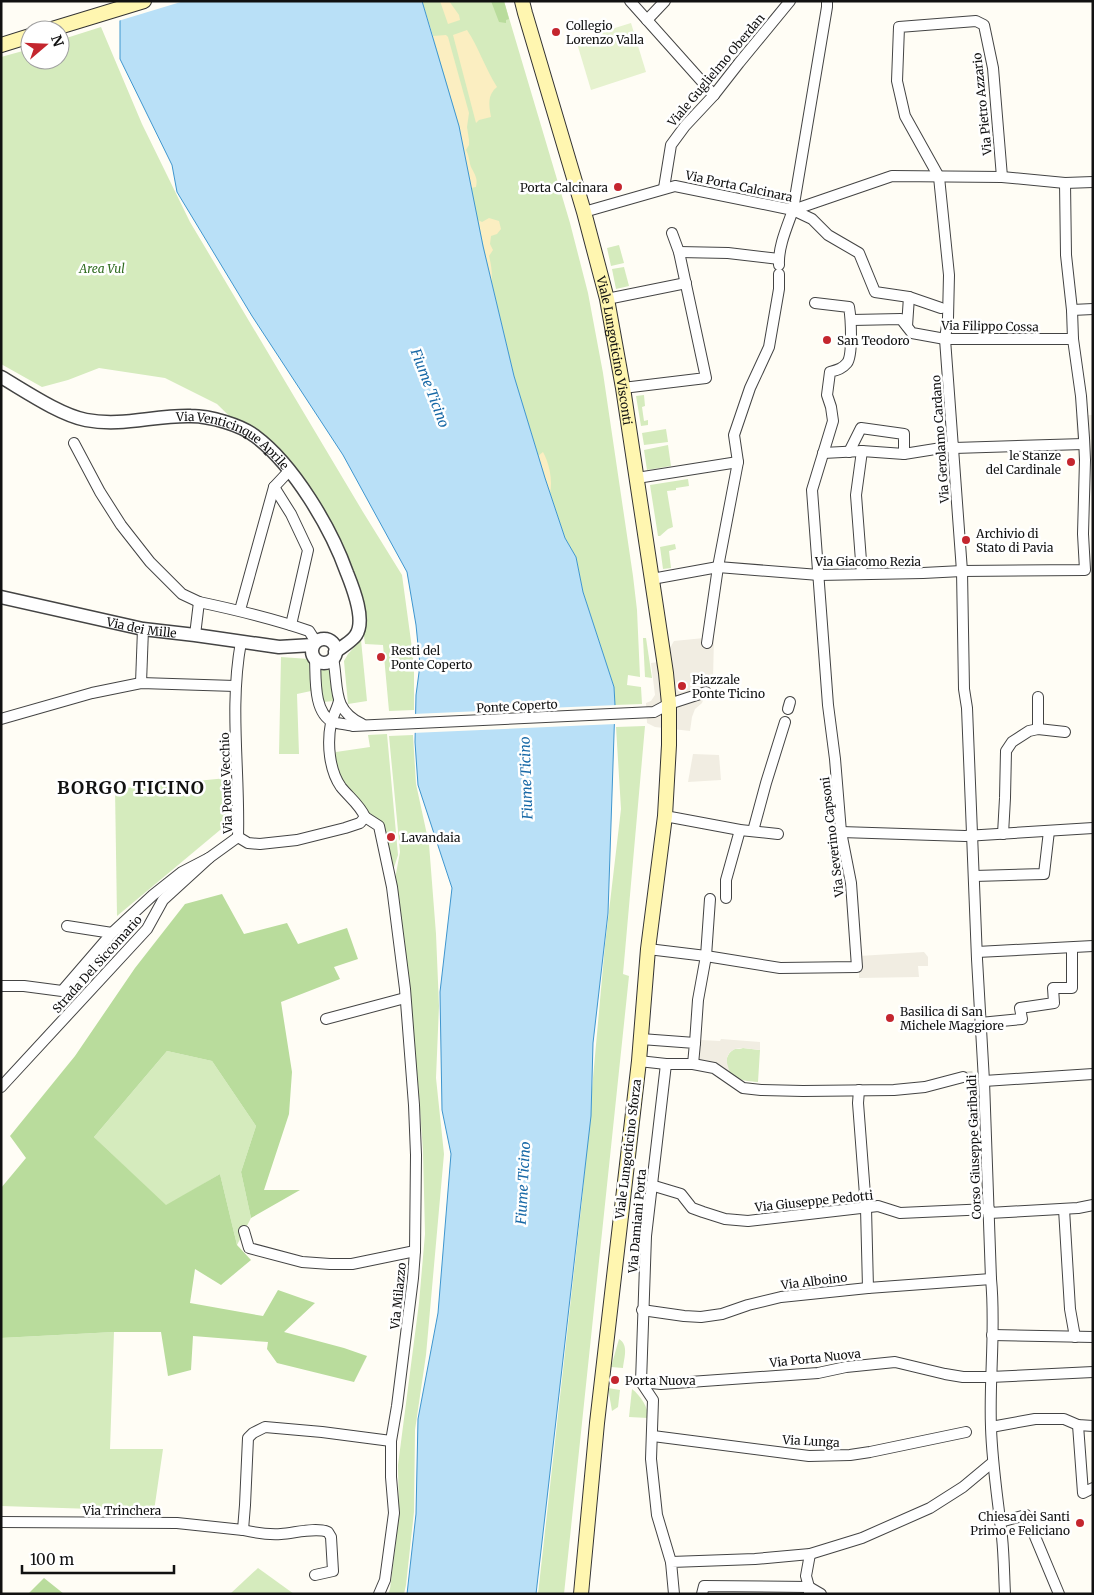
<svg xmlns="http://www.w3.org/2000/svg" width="1094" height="1595" font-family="Merriweather,serif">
<rect width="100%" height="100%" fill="#fffdf5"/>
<g fill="#d5ebbd">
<polygon points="422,1 504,1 570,223 588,293 603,373 633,576 637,610 640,677 628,675 627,685 641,687 642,704 615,705 614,687 583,592 576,557 565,538 545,478 514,376 433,36"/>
<polygon points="101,27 142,124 190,222 363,512 402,575 414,663 414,710 389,711 383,645 365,644 359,596 310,495 217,404 165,378 99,368 68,380 42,387 1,364 1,57 30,49 30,60 60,60 60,40"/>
<polygon points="619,245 624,263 611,266 607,248"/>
<polygon points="624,267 629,286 616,289 612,269"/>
<polygon points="644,395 645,406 642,407 644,421 648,420 648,425 641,426 636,396"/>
<polygon points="666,429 668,442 644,445 642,433"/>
<polygon points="668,445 671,466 647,470 644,450"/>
<polygon points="688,479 689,486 676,488 676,490 667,491 673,527 668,529 660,536 658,536 650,485"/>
<polygon points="675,544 676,549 669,551 671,568 663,569 660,547"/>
<polygon points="643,638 646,638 652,678 645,677"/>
<polygon points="361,640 367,701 348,704 344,661 348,654"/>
<polygon points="281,657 309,659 311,691 297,694 299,754 279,754"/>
<polygon points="331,668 334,701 323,702 320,669"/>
<polygon points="645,726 623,974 629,976 564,1594 538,1594 582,1200 605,945 621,809 616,727"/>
<polygon points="387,734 398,855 391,877 380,822 362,807 339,780 334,764 336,752 370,747 368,735"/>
<polygon points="413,735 416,784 429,844 436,934 439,1006 436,1078 444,1154 426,1355 415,1430 414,1512 406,1585 404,1594 388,1594 390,1589 399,1516 398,1465 419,1303 425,1234 423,1151 418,1082 395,879 400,852 389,736"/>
<polygon points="227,778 232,820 117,916 115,789"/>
<path d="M743,1048L760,1050L758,1082C749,1081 738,1081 731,1074C724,1067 725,1053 735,1049C738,1049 741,1049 743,1048Z"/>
<polygon points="167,1051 212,1061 256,1126 241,1172 251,1218 237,1245 220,1174 166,1206 94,1137"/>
<polygon points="114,1332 110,1449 163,1449 154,1511 1,1506 1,1338"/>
<path d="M619,1339C629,1345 624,1358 623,1368L611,1367Z"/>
<polygon points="608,1388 620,1390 618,1407 612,1411"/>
<path d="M632,1389C640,1395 649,1408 648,1418L629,1417Z"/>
<polygon points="258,1568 294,1594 230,1594"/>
</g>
<g fill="#b9dc9c">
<polygon points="491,1 504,1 509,19 506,20 506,23 499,22"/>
<polygon points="222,894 244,934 287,923 298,944 347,928 358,959 334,967 340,979 281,1002 292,1072 289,1114 264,1190 300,1190 251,1218 241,1172 256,1126 212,1061 167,1051 94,1137 166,1205 220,1174 237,1245 251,1260 221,1285 195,1269 190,1303 263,1316 278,1290 315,1303 284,1332 344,1348 367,1356 354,1382 277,1363 267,1349 268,1342 193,1336 191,1370 168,1376 161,1332 114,1332 1,1338 1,1188 26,1158 10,1136 75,1056 135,968 185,904"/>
<polygon points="44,1578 64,1594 28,1594"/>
</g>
<g fill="#fbeec1">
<polygon points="440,1 449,1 459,15 460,20 448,24"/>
<path d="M467,30C479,48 485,68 497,87C487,95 489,105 491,117L479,120L476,123L453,35Z"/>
<path d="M446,35L448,37L469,113L467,127L469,140V145L466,150C469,155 469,161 471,167C475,175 478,178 476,187L471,188L459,126L433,36Z"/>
<path d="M489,218L499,221L501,229L497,234L491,236L490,244L493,250L489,256C492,267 492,275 492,285L478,220L482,222Z"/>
<path d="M543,452C549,462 553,481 550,493L538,456Z"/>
</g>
<polygon fill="#e6f2cf" points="631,23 646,72 591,90 576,40"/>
<g fill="#f1ede2">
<polygon points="1076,415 1093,415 1093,460 1078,461"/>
<polygon points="714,637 713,680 706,692 702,703 695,709 692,717 690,731 655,727 647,723 646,703 651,701 655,695 651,663 672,660 670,648 674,641"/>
<polygon points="693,754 719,755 721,780 688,782"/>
<polygon points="924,952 928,957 928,966 918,966 919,977 859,978 859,956"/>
<polygon points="721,1039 760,1042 760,1050 743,1048 735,1049 730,1052 727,1057 727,1063 730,1073 699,1062 701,1040 720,1041"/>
</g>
<polygon fill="#b9e0f7" stroke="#3f96cf" points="120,1 422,1 459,126 483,246 514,376 545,478 565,538 576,557 583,592 614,687 615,705 608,913 593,1043 591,1116 536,1594 407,1594 416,1514 418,1419 438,1313 451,1154 442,1110 440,992 452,888 418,785 415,742 416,695 420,665 416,625 407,572 343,455 252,316 177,192 172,165 120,59"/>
<g fill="#fffdf5">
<polygon points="117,1 184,1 118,21"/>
<polygon points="617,705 616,724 412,733 413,714"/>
</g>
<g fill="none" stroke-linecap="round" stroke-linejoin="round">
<polyline stroke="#dbdad3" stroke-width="10" stroke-dasharray="10 5" stroke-linecap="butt" points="963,1077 980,1075"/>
<g stroke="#444" stroke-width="12">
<g id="minor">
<polyline points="630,1 714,95"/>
<polyline points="647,20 665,1"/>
<path d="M1002,177L993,68L984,25L976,21L899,27L897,81L905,116L939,177L949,275L948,318L945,339L962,571L964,689L967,708L977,959L984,1081L991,1279C996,1328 989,1378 991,1427C992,1464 998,1500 1002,1537C1004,1556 1004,1575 1005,1594"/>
<polyline points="664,188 671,145 685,126 714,95 739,63 790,1"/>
<polyline points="793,210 892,176 1002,177 1065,183 1093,182"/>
<polyline points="584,212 675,186 793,210 812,219 828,235 859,253 875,292 909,297 941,308"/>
<polyline points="679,252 728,253 779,259"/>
<path d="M779,265C778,247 787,227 793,210L827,7V1"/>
<polyline points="607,299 686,283"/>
<polyline points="1072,310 1093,309"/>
<polyline points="852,320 901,319 912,333 945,339 1073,339"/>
<polyline points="907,326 909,297"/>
<polyline points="623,388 706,378 679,252 672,233"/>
<polyline points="74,443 100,492 121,525 150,562 182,594 199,602"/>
<polyline points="954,448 1084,444"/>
<polyline points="862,451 856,495 862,574"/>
<polyline points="849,452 861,428 904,434 904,454"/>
<polyline points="823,453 862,451 904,454 954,446"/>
<polyline points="637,478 738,462"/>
<polyline points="274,487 291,514 308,550 291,625"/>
<polyline points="652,579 718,567 819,575 923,573 962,571 1085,570 1083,534 1085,460 1084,438 1081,396 1073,339 1072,310 1066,255 1065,183"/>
<polyline points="240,610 274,487 289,471"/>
<path d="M195,635L199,602C237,610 274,619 309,631L316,642"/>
<polyline points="707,643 718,567 738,462 734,435 750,388 769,347 779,289 779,274"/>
<path d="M333,658C339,687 331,709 362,724"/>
<path d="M315,659C316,677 313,713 333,722C339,724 347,724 353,726L654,712L669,704L706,692"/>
<polyline points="141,683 143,629"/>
<path d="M339,701C337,709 333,716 331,723C327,743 329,770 341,787C349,797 360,805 365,817"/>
<polyline points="788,709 790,702"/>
<polyline points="1,719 92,693 141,683 235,686"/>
<polyline points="1038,729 1038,697"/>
<polyline points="665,816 740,830 778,834"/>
<polyline points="365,817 379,826 392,887 405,989 414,1105 416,1155 415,1251 413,1278 397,1406 391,1441 391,1477 394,1513 385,1580 379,1594"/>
<polyline points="753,831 766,783 785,722"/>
<polyline points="841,832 965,836 1093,828"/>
<polyline points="1003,834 1005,798 1006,751 1012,742 1029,731 1038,729 1065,732"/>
<path d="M238,837C240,772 229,707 241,642"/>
<polyline points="238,837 248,843 260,844 297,840 345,828 360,823 365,817"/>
<polyline points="974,876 1044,874 1049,831"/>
<polyline points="726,898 726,880 740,830"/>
<polyline points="67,926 112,933"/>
<path d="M648,949L706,956L780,968L857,967L851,883L841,832L835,759L828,705L812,490L833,421L831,407L827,395L830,372C837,370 842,369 847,363C853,355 851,318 849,307L815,303"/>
<polyline points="977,952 1093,946"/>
<polyline points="1,986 24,986 62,991 112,933 153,895 182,872 209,858 238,837"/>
<polyline points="326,1019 405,998"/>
<polyline points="980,1023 1022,1019 1020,1008 1054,1003 1053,988 1072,988 1072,948"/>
<polyline points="695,1043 698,1000 706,956 710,899"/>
<polyline points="639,1061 666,1064 693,1064 695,1043 641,1039"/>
<polyline points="693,1064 714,1068 743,1088 761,1090 803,1091 894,1090 925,1087 963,1077"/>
<polyline points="984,1081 1093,1074"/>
<polyline points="1,1087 147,929 163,900 209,858"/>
<polyline points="859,1090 858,1103 866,1208 868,1288"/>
<polyline points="651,1185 681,1194 692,1208 703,1212 725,1219 748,1221 878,1206 900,1213 989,1209"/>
<polyline points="1064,1209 1070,1309 1075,1337"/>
<polyline points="989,1213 1078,1208 1093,1205"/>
<polyline points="244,1231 249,1248 302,1262 330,1264 352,1264 415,1251"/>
<polyline points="642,1310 684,1316 701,1317 722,1314 748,1305 781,1297 868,1288 991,1279"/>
<polyline points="992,1335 1093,1337"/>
<polyline points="641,1382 661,1384 818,1373 846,1367 895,1362 945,1374 963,1377 990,1377 1093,1372"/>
<polyline points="641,1382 646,1236 666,1064"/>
<polyline points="641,1382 653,1400 651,1459 657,1515 671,1562"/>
<polyline points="1078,1425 1083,1493 1093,1488"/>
<polyline points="991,1427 1035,1419 1064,1419 1078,1425 1093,1426"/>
<polyline points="653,1436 809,1456 850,1455 870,1452 966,1432"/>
<polyline points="1,1522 177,1523 243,1530 245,1505 248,1438 253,1433 265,1427 322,1432 391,1441"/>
<polyline points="1000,1522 1026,1515 1059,1594"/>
<path d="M243,1530C256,1533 267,1535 281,1534C295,1533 316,1527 328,1532L331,1537L333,1571L315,1575"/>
<polyline points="809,1593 809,1587 821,1594"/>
<polyline points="674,1594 671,1562 755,1559 810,1554 862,1538 930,1508 963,1487 993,1462"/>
<polyline points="702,1594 704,1586 809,1587 806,1576 810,1554"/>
</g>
</g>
<g stroke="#444" stroke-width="15">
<g id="tertiary">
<path id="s1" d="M1,377C25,391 60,415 86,420C123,427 154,415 191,416C210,416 241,425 255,436C294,465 331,528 347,573C353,588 366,620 356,635C353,640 341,648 335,652"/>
<path id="s2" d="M1,597L143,629L195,635L279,647L313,645"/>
<circle cx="324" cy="651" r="12"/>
</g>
</g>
<g stroke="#333" stroke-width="16">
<g id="secondary">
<path id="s3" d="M522,1L525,13L584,212L607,299L623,388L666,673L669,704V745L665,816L648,949L639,1061L597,1423L581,1594"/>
<polyline points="49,30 144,1"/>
<polyline points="1,45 30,36"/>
</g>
</g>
<use href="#minor" stroke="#fff" stroke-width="10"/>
<use href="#tertiary" stroke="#fff" stroke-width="12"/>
<use href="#secondary" stroke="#fff6b0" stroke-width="14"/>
</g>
<g fill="#c4262e" stroke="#fff" stroke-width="2">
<circle cx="556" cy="32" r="5"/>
<circle cx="618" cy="187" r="5"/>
<circle cx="827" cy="340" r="5"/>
<circle cx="1071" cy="462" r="5"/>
<circle cx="966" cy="540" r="5"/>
<circle cx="381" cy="657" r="5"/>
<circle cx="682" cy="686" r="5"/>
<circle cx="391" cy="837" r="5"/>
<circle cx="890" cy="1018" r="5"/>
<circle cx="615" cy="1380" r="5"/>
<circle cx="1080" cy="1523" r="5"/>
</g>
<g text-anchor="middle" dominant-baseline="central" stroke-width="5" stroke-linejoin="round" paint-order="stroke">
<g font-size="12" fill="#111" stroke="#fff" text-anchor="start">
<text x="566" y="25">Collegio<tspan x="566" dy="14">Lorenzo Valla</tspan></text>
<text x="608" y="187" text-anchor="end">Porta Calcinara</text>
<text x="837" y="340">San Teodoro</text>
<text x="1061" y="455" text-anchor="end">le Stanze<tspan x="1061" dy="14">del Cardinale</tspan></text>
<text x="976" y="533">Archivio di<tspan x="976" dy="14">Stato di Pavia</tspan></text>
<text x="391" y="650">Resti del<tspan x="391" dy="14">Ponte Coperto</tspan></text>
<text x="692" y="679">Piazzale<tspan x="692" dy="14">Ponte Ticino</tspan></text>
<text x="401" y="837">Lavandaia</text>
<text x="900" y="1011">Basilica di San<tspan x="900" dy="14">Michele Maggiore</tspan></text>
<text x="625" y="1380">Porta Nuova</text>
<text x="1070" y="1516" text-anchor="end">Chiesa dei Santi<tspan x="1070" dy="14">Primo e Feliciano</tspan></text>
</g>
<g font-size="12" fill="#111" stroke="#fff">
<text transform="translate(716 70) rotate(-50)">Viale Guglielmo Oberdan</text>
<text transform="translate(982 104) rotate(-96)">Via Pietro Azzario</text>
<text transform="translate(739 186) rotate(12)">Via Porta Calcinara</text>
<text transform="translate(990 326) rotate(1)">Via Filippo Cossa</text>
<text stroke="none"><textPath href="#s3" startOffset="362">Viale Lungoticino Visconti</textPath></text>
<text transform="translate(940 439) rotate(-94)">Via Gerolamo Cardano</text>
<text stroke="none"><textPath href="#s1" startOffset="250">Via Venticinque Aprile</textPath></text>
<text x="868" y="561">Via Giacomo Rezia</text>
<text stroke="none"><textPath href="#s2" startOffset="144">Via dei Mille</textPath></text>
<text transform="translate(517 706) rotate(-3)">Ponte Coperto</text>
<text transform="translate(226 783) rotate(-92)">Via Ponte Vecchio</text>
<text transform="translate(832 837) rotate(-97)">Via Severino Capsoni</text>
<text transform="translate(97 964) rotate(-48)">Strada Del Siccomario</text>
<text transform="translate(974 1147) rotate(-92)">Corso Giuseppe Garibaldi</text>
<text transform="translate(628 1149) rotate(-83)">Viale Lungoticino Sforza</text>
<text transform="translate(814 1201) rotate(-6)">Via Giuseppe Pedotti</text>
<text transform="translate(637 1221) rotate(-85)">Via Damiani Porta</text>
<text transform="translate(814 1281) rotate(-7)">Via Alboino</text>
<text transform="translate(398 1296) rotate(-84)">Via Milazzo</text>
<text transform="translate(815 1358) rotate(-6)">Via Porta Nuova</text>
<text transform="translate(811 1441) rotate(3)">Via Lunga</text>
<text x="122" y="1510">Via Trinchera</text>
</g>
<g font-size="12" font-style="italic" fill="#2f6b1f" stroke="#fff">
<text x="102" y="268">Area Vul</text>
</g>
<g font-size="14" font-style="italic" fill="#1768a6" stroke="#fff">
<text transform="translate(430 388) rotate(69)">Fiume Ticino</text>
<text transform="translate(526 778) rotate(-92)">Fiume Ticino</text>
<text transform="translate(523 1183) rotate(-87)">Fiume Ticino</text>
</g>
<g font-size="18" font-weight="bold" letter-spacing="1" fill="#111" stroke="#fff">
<text x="131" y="787">BORGO TICINO</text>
</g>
</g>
<rect width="1094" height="1595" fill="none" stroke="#111111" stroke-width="5"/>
<g transform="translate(45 45) rotate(71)"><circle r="24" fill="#ffffff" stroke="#a0a0a0"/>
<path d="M0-4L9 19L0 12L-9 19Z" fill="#c4262e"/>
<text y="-8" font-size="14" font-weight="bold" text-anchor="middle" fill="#111111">N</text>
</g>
<path d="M22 1565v8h152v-8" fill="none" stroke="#111111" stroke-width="2.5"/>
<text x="30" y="1565" font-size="15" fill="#111111" stroke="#ffffff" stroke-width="4" paint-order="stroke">100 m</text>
</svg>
